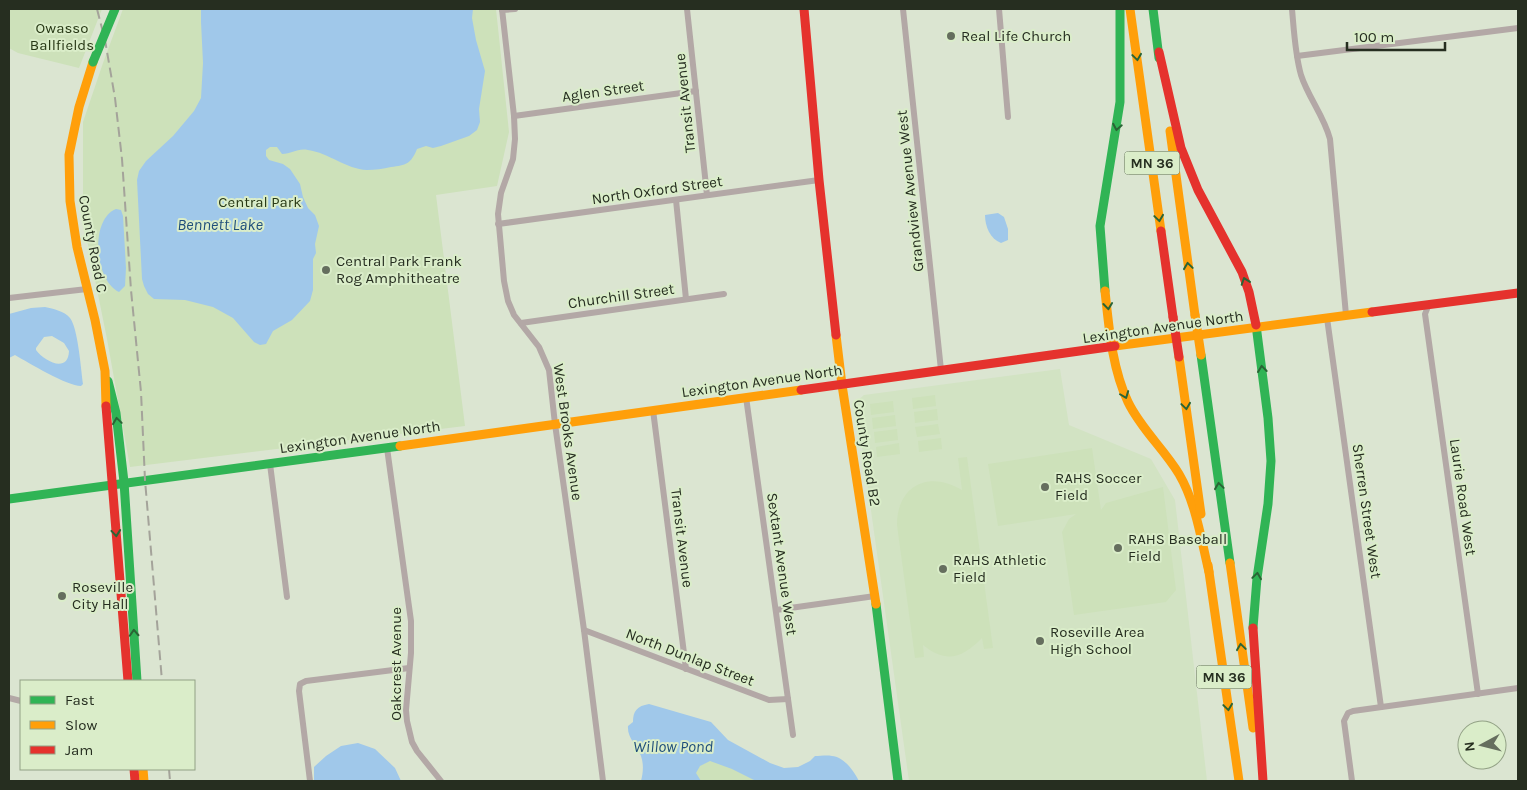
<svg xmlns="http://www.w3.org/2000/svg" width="1527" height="790" font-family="Karla,sans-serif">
<rect width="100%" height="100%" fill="#dbe5d1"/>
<polygon fill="#d2e3c3" points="1060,369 1069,425 1151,459 1175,500 1207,781 909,781 859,425 858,400 864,395"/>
<g fill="#cde1ba">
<polygon points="9,9 102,9 79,68 18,53 9,48"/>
<polygon points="123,9 496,9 509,132 497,186 436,195 465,426 130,467 107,339 83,220 83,122 103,63"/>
<polygon points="935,395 936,406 913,409 912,398"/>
<polygon points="893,401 894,412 871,415 870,404"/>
<polygon points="937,409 938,420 915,423 914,412"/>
<polygon points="895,415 896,426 873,429 872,418"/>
<polygon points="938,424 940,434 917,437 915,427"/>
<polygon points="897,429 898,440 875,443 874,432"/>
<polygon points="941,438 942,449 919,452 918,441"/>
<polygon points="899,443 900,454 877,457 876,447"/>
<polygon points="1092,448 1101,510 1106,503 1163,487 1176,590 1166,602 1074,615 1062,532 1069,519 1076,514 998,526 988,464"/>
<path d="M967,457L993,648L984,649L982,638C962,658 947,664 923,645L924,657L915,658L897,525C897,485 929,470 962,490L958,458Z"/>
<polygon points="654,737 797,781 659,781"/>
</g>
<g fill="#a0c8ea" fill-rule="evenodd">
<path d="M201,9H473L472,18L476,40L485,71L479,109L480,122L477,130L469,136L441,146L433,148L426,146L417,149C411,164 406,165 391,167C383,169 375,170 367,170C346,169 329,153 308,150C297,148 292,154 282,154L277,147H270L266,150V156L269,160L283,164L290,169L300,184L303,197L308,208L315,215L319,226L315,244L316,253L313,259V290L310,301L292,320L273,331L266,344L260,345L254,342L233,318L213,307L185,300L154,299L148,294L144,286L142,279L137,180L139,171L146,161L173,136L194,111L201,98L203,63L201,22Z"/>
<path d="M116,209L121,210L123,216L126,268L125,286L119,292C95,281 89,220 116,209Z"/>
<path d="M998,213L1004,217L1008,229V240L1001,243C990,239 985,226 985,215Z"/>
<path d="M45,307C54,309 64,311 70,318C78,328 81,370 83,384L81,386C67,386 29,363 15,355L9,358V314L31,308ZM52,336L64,343L69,351C68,374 44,361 36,350V348L44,337Z"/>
<path d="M649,704L711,722L728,740L770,763L784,768L798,767L810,761L815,756C820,756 827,755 832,756C844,757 854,771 859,781H756L732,769L710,761L700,766L696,773L701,781H641C643,773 644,765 641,756C637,745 627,738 628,726L633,722C633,711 637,706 649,704Z"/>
<polygon points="358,743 375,749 395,768 401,781 314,781 314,767 326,756 341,746"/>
</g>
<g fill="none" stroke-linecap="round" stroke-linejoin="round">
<g stroke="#b3a8a6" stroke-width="6">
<polyline points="502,9 514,116 515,139 513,159 501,193 498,214 504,281 508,301 514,315 539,347 549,370 555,424 584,630 603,781"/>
<polyline points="687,9 707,195"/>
<polyline points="903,9 941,370"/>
<polyline points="999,9 1008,117"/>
<path d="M1292,9C1294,31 1295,54 1301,75C1308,97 1324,116 1330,139L1346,315"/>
<polyline points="502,10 515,9"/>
<polyline points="1297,56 1518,28"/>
<polyline points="514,116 696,91"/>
<polyline points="676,200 686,299"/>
<polyline points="498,224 819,180"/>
<polyline points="9,298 87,289"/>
<polyline points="1429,304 1425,314 1478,694"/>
<polyline points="1327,318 1381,707"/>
<polyline points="521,323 724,294"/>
<polyline points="746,397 793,735"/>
<polyline points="653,410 686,669"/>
<polyline points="387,448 411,621 411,653 406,710 407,721 412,742 417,751 441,781"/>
<polyline points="270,464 287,597"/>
<polyline points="776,610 875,596"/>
<polyline points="584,630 769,700 788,699"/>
<polyline points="9,698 21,701"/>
<polyline points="310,781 299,691 300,684 306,681 409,668"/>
<polyline points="1352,781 1344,721 1348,713 1353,711 1518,688"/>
</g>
<g stroke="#30b455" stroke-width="9">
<polyline points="1153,9 1159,58"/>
<polyline points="1105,291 1100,226 1120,102 1120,9"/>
<polyline points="1201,355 1230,563"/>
<polyline points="108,381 116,413 124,482 137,681"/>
<polyline points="9,499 400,446"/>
<polyline points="876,604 898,781"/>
<polyline points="1253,628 1257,578 1268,504 1271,461 1268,418 1256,325"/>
</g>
<g stroke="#ff9f0a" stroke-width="9">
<polyline points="1130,9 1161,231"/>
<polyline points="93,62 79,107 69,155 70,201 77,247 95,320 105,371 106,406"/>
<polyline points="1170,131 1195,315"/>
<path d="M1105,291C1109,328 1112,368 1128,402C1141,429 1164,449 1179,474C1196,503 1201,539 1209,572"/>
<polyline points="836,335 842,385 876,604"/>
<polyline points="1115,346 1372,312"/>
<polyline points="1179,357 1201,514"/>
<polyline points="400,446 801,390"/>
<polyline points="1230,563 1253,728"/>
<polyline points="1208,565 1239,781"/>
<polyline points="143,769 144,781"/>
</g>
<g stroke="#e5322d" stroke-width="9">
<polyline points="804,9 819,180 836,335"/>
<polyline points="1159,52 1181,148 1198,190 1242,272 1249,292 1256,325"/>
<polyline points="1161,231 1173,317"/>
<polyline points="1372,312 1518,293"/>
<polyline points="801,390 1115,346"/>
<polyline points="106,406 128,681"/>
<polyline points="1253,628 1263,781"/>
<polyline points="134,769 135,781"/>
</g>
<g stroke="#a4a39a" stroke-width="2" stroke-dasharray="10 5" stroke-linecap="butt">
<polyline points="97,9 105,40 115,98 122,159 131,290 141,392 145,480 162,681"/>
<polyline points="169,769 170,781"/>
</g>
<polyline stroke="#30b455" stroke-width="9" points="93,62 115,9"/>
<polyline stroke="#ff9f0a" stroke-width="9" points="1195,315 1201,355"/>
<polyline stroke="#e5322d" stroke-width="9" points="1173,317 1179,357"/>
</g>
<defs><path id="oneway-chevron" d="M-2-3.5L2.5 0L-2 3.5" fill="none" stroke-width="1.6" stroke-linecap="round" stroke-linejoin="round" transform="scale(1.25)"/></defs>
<g stroke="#2a6435">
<use href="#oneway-chevron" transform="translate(1137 57) rotate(82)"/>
<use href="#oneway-chevron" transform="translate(1117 127) rotate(100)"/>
<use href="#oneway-chevron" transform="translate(1159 218) rotate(82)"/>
<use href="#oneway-chevron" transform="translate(1188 266) rotate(-98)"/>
<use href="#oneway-chevron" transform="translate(1245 281) rotate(-109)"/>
<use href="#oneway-chevron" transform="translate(1108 306) rotate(84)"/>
<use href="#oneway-chevron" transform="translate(1262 369) rotate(-97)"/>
<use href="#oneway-chevron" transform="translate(1125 395) rotate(69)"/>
<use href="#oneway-chevron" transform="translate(1186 406) rotate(82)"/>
<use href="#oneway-chevron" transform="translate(117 421) rotate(-98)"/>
<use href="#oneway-chevron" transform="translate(1219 486) rotate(-98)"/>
<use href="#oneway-chevron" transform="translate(116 533) rotate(85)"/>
<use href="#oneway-chevron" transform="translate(1257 576) rotate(-82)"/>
<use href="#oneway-chevron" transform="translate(134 633) rotate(-93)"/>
<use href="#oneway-chevron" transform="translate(1241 647) rotate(-98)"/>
<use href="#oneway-chevron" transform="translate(1228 707) rotate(82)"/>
</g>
<g fill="#656e5e" stroke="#daedc9" stroke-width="2">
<circle cx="951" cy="36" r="5"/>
<circle cx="326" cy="270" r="5"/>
<circle cx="1045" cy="487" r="5"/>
<circle cx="1118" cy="548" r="5"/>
<circle cx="943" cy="569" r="5"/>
<circle cx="62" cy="596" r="5"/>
<circle cx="1040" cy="641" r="5"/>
</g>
<g text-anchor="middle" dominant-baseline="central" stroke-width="4" stroke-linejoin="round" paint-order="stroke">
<g fill="#daedc9" stroke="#5c6753" stroke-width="1">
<rect x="1124.5" y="151.5" width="55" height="23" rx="4"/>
<rect x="1196.5" y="665.5" width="55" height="23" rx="4"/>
</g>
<g font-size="14" font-weight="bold" fill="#262e20">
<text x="1152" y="163">MN 36</text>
<text x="1224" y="677">MN 36</text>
</g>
<g font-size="15" fill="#283916" stroke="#daedc9">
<text x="62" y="28">Owasso<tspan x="62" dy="17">Ballfields</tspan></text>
<text x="260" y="202">Central Park</text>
</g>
<g font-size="15" fill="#262e20" stroke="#daedc9" text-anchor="start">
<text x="961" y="36">Real Life Church</text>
<text x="336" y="261">Central Park Frank<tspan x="336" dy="17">Rog Amphitheatre</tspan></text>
<text x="1055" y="478">RAHS Soccer<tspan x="1055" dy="17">Field</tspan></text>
<text x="1128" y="539">RAHS Baseball<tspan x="1128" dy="17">Field</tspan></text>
<text x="953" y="560">RAHS Athletic<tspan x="953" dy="17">Field</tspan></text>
<text x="72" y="587">Roseville<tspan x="72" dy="17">City Hall</tspan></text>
<text x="1050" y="632">Roseville Area<tspan x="1050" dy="17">High School</tspan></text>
</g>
<g font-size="15" fill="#262e20" stroke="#daedc9">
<text transform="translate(603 91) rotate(-8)">Aglen Street</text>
<text transform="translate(685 103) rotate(-96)">Transit Avenue</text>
<text transform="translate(657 190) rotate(-8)">North Oxford Street</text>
<text transform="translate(910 191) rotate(-96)">Grandview Avenue West</text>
<text transform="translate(93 244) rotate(79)">County Road C</text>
<text transform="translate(621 296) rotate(-8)">Churchill Street</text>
<text transform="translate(1163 327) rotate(-8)">Lexington Avenue North</text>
<text transform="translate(762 381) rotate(-8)">Lexington Avenue North</text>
<text transform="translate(568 432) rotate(82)">West Brooks Avenue</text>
<text transform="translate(360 437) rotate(-8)">Lexington Avenue North</text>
<text transform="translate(867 453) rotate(81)">County Road B2</text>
<text transform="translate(1463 497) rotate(82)">Laurie Road West</text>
<text transform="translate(1367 511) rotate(82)">Sherren Street West</text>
<text transform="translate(682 538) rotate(83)">Transit Avenue</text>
<text transform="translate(782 564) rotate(82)">Sextant Avenue West</text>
<text transform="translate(690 657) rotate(21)">North Dunlap Street</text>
<text transform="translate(396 664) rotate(-90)">Oakcrest Avenue</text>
</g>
<g font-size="16" font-style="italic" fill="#1f4e7b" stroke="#daedc9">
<text x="220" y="224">Bennett Lake</text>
<text x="673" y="746">Willow Pond</text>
</g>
</g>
<rect width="1527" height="790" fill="none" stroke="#262e20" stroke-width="20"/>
<rect x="20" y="680" width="175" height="90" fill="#daedc9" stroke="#92a185"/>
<rect x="30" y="696" width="25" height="8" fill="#30b455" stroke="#92a185"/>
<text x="65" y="705" font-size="15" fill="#262e20">Fast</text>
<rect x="30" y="721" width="25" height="8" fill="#ff9f0a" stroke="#92a185"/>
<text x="65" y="730" font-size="15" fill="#262e20">Slow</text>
<rect x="30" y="746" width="25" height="8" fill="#e5322d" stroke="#92a185"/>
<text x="65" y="755" font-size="15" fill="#262e20">Jam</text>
<g transform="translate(1482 745) rotate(263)"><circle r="24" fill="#daedc9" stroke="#92a185"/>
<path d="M0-4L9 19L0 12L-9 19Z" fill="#656e5e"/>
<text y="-8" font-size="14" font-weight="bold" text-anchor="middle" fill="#262e20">N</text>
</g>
<path d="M1347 42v8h98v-8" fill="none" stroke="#262e20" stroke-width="2.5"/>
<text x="1354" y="42" font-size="15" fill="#262e20" stroke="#daedc9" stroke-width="4" paint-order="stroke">100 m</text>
</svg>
